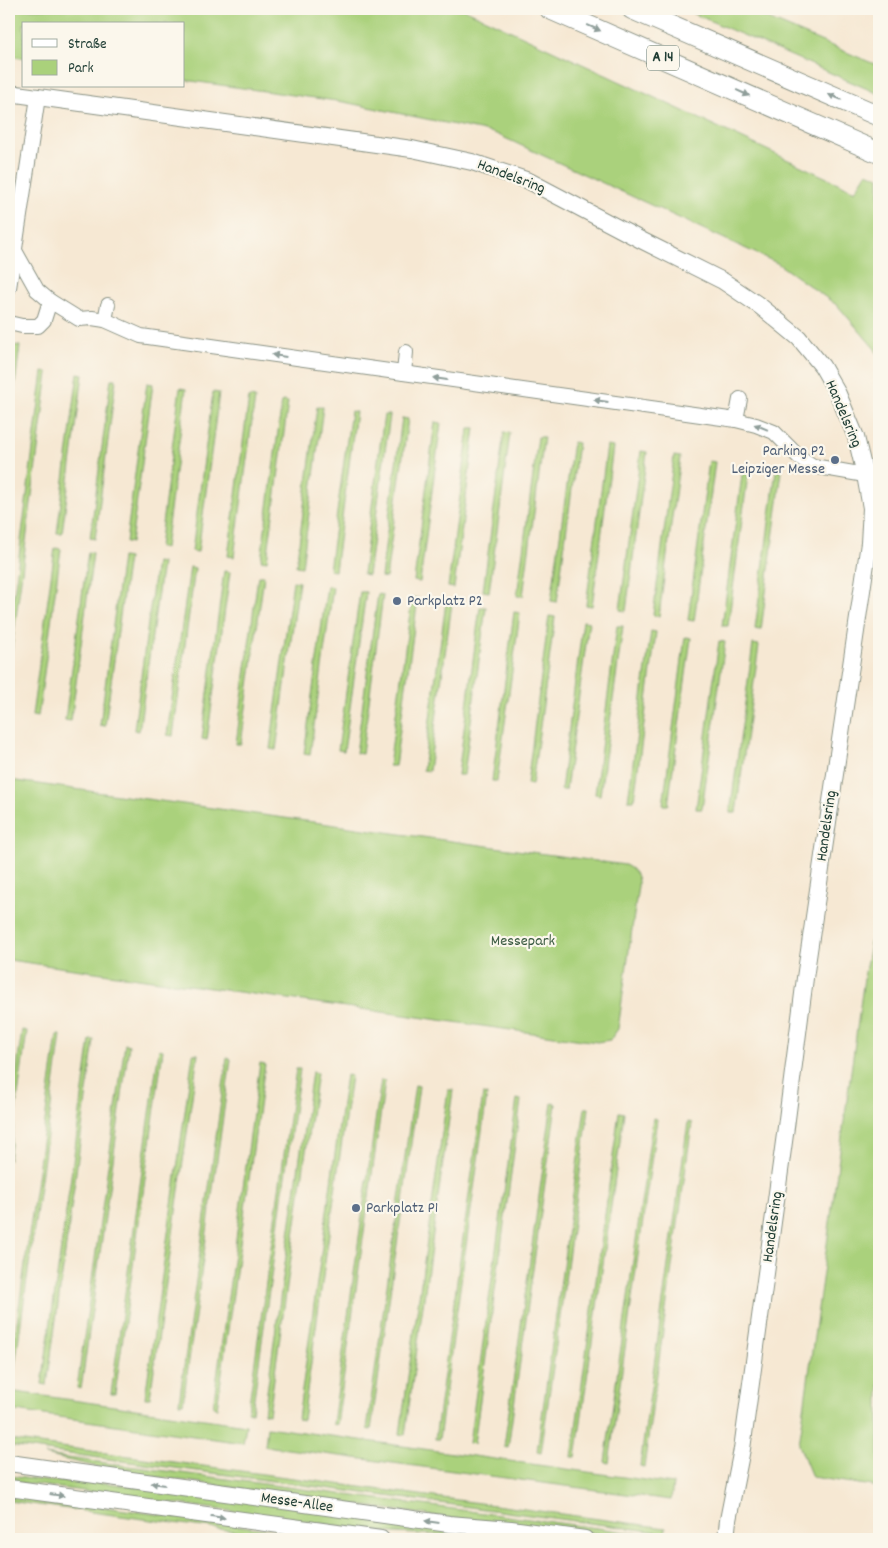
<svg xmlns="http://www.w3.org/2000/svg" width="888" height="1548" font-family="Dekko,sans-serif">
<rect width="100%" height="100%" fill="#fbf7ec"/>
<filter id="ink" filterUnits="userSpaceOnUse"><feTurbulence type="fractalNoise" baseFrequency=".02" numOctaves="2"/><feDisplacementMap in="SourceGraphic" scale="10" xChannelSelector="R" yChannelSelector="G"/><feConvolveMatrix kernelMatrix="1 2 1 2 8 2 1 2 1" color-interpolation-filters="sRGB"/></filter>
<filter id="wash" filterUnits="userSpaceOnUse"><feTurbulence type="fractalNoise" baseFrequency=".0096" numOctaves="4" result="noise"/><feDisplacementMap in="SourceGraphic" scale="20" xChannelSelector="R" yChannelSelector="G"/><feGaussianBlur stdDeviation="1.12" result="paint"/><feColorMatrix in="noise" values="0 0 0 0 0 0 0 0 0 0 0 0 0 0 0 0 0 1.4 0 .05"/><feComposite in="paint" operator="in"/></filter>
<g filter="url(#wash)">
<rect width="100%" height="100%" fill="#f6e8d3"/>
<g fill="#aad17b" stroke="#648758">
<polygon points="9,9 464,9 855,191 867,172 879,177 879,357 875,349 838,306 777,263 494,133 344,102 184,80 184,24 24,24 24,58 9,56"/>
<polygon points="683,9 745,9 879,66 879,94"/>
<polygon points="13,345 20,346 9,431 9,376"/>
<polygon points="43,372 48,373 9,671 9,633"/>
<polygon points="78,373 83,374 62,533 57,533"/>
<polygon points="111,379 116,379 95,539 90,538"/>
<polygon points="147,383 153,384 131,543 126,542"/>
<polygon points="180,388 186,389 165,548 159,547"/>
<polygon points="213,392 219,393 198,552 192,551"/>
<polygon points="249,397 255,398 234,557 228,556"/>
<polygon points="282,401 288,402 267,561 261,560"/>
<polygon points="317,407 323,407 302,567 296,566"/>
<polygon points="351,411 356,412 335,571 329,570"/>
<polygon points="384,415 390,415 368,575 363,574"/>
<polygon points="402,418 408,419 386,578 381,577"/>
<polygon points="435,422 441,423 420,582 414,581"/>
<polygon points="469,428 475,428 454,588 448,587"/>
<polygon points="504,432 510,433 489,592 483,591"/>
<polygon points="538,437 544,437 523,596 517,596"/>
<polygon points="573,442 578,443 557,602 551,601"/>
<polygon points="607,446 613,447 592,606 586,605"/>
<polygon points="641,451 647,452 626,611 620,610"/>
<polygon points="674,456 680,457 659,616 653,615"/>
<polygon points="709,461 715,462 694,621 688,620"/>
<polygon points="743,467 749,467 728,626 722,626"/>
<polygon points="776,470 782,471 761,630 755,629"/>
<polygon points="55,548 61,549 38,717 32,716"/>
<polygon points="88,552 93,553 71,721 65,720"/>
<polygon points="122,557 128,558 105,726 100,725"/>
<polygon points="156,562 162,563 139,731 134,730"/>
<polygon points="190,567 195,568 173,736 167,735"/>
<polygon points="224,571 230,572 207,740 202,739"/>
<polygon points="258,576 264,576 241,744 236,744"/>
<polygon points="293,581 299,582 276,750 270,749"/>
<polygon points="327,586 333,587 310,755 304,754"/>
<polygon points="360,592 366,592 344,751 338,750"/>
<polygon points="378,594 383,595 362,754 356,753"/>
<polygon points="412,598 418,598 395,766 389,766"/>
<polygon points="446,602 452,603 429,771 423,770"/>
<polygon points="480,607 486,607 464,775 458,775"/>
<polygon points="514,612 520,613 497,781 492,781"/>
<polygon points="549,616 555,617 532,785 527,784"/>
<polygon points="583,621 589,622 566,790 561,790"/>
<polygon points="617,626 623,626 600,795 595,794"/>
<polygon points="651,631 656,632 634,800 628,800"/>
<polygon points="685,637 691,638 668,805 663,805"/>
<polygon points="719,641 725,642 702,809 696,809"/>
<polygon points="753,644 759,645 736,813 730,813"/>
<path d="M9,780L625,865C634,869 639,876 638,886L618,1029L610,1040L597,1042L9,960Z"/>
<polygon points="879,891 879,1487 812,1477 799,1445 864,978"/>
<polygon points="22,1030 27,1031 9,1160 9,1128"/>
<polygon points="57,1035 61,1035 13,1380 9,1379"/>
<polygon points="90,1040 94,1040 47,1385 42,1384"/>
<polygon points="125,1044 129,1045 81,1389 77,1388"/>
<polygon points="159,1049 163,1050 115,1394 111,1394"/>
<polygon points="193,1054 198,1054 150,1398 145,1398"/>
<polygon points="227,1058 231,1059 183,1403 179,1403"/>
<polygon points="260,1063 265,1064 217,1408 213,1407"/>
<polygon points="296,1069 300,1069 252,1412 248,1411"/>
<polygon points="312,1072 317,1073 269,1414 264,1413"/>
<polygon points="346,1075 351,1076 303,1420 298,1419"/>
<polygon points="381,1080 385,1081 337,1425 333,1424"/>
<polygon points="415,1085 419,1086 371,1430 367,1429"/>
<polygon points="448,1090 453,1090 405,1435 400,1434"/>
<polygon points="483,1094 487,1095 439,1439 435,1439"/>
<polygon points="517,1099 521,1100 474,1444 469,1443"/>
<polygon points="552,1103 556,1104 508,1448 504,1447"/>
<polygon points="585,1108 589,1108 541,1453 537,1452"/>
<polygon points="619,1112 624,1113 576,1457 572,1457"/>
<polygon points="653,1118 657,1119 609,1463 605,1462"/>
<polygon points="688,1122 692,1123 644,1467 640,1466"/>
<polygon points="9,1391 246,1425 243,1443 9,1410"/>
<polygon points="267,1427 673,1484 671,1500 265,1446"/>
<polygon points="9,1440 666,1528 665,1533 9,1446"/>
<polygon points="45,1455 680,1539 637,1539 568,1529 450,1518 115,1471"/>
<polygon points="9,1476 46,1481 107,1483 548,1539 520,1539 504,1537 393,1533 9,1481"/>
<polygon points="9,1494 337,1539 293,1539 9,1501"/>
</g>
</g>
<g filter="url(#ink)">
<g fill="none" stroke-linecap="round" stroke-linejoin="round">
<g stroke="#8a9284" stroke-width="16">
<g id="minor">
<polyline points="9,288 38,97"/>
<polyline points="50,301 79,319 92,318 105,320 141,336 736,420 756,425 774,432 799,457 813,466 865,475"/>
<polyline points="105,320 108,305"/>
<polyline points="9,323 22,326 38,326 44,320 50,301 37,290 14,249"/>
<polyline points="404,373 406,352"/>
<polyline points="736,420 740,399"/>
</g>
</g>
<g stroke="#8a9284" stroke-width="18">
<g id="major">
<polyline points="9,93 412,149 472,162 529,181 641,240 723,281 760,306 799,338 822,366 838,394 856,437 865,475 871,508 869,543 805,978 786,1127 742,1449 728,1520 726,1539"/>
<polyline points="9,1463 449,1524 511,1529 585,1539"/>
<polyline points="9,1488 381,1539"/>
</g>
</g>
<g stroke="#8a9284" stroke-width="22">
<g id="highway">
<polyline points="550,9 879,153"/>
<polyline points="632,9 879,116"/>
</g>
</g>
<use href="#minor" stroke="#fff" stroke-width="14"/>
<use href="#major" stroke="#fff" stroke-width="16"/>
<use href="#highway" stroke="#fff" stroke-width="20"/>
</g>
<defs><path id="oneway-solid" d="M-6-.8H1V-3.2L6.5 0L1 3.2V.8H-6Z" transform="scale(1.25)"/></defs>
<g fill="#8f9e9a">
<use href="#oneway-solid" transform="translate(594 28) rotate(24)"/>
<use href="#oneway-solid" transform="translate(743 93) rotate(24)"/>
<use href="#oneway-solid" transform="translate(835 97) rotate(-157)"/>
<use href="#oneway-solid" transform="translate(279 356) rotate(-172)"/>
<use href="#oneway-solid" transform="translate(440 379) rotate(-172)"/>
<use href="#oneway-solid" transform="translate(601 401) rotate(-172)"/>
<use href="#oneway-solid" transform="translate(761 427) rotate(-158)"/>
<use href="#oneway-solid" transform="translate(158 1484) rotate(-172)"/>
<use href="#oneway-solid" transform="translate(57 1495) rotate(8)"/>
<use href="#oneway-solid" transform="translate(218 1517) rotate(8)"/>
<use href="#oneway-solid" transform="translate(432 1522) rotate(-172)"/>
</g>
</g>
<g fill="#5c6f8a" stroke="#fbf7ec" stroke-width="2">
<circle cx="835" cy="460" r="5"/>
<circle cx="397" cy="601" r="5"/>
<circle cx="356" cy="1208" r="5"/>
</g>
<g text-anchor="middle" dominant-baseline="central" stroke-width="4.5" stroke-linejoin="round" paint-order="stroke">
<rect fill="#fbf7ec" stroke="#61756b" stroke-width="1" x="647" y="45.5" width="32" height="25" rx="4"/>
<g font-size="15" font-weight="bold" fill="#1f3d34">
<text x="663" y="58">A 14</text>
</g>
<g font-size="16" fill="#1f3d34" stroke="#fbf7ec">
<text transform="translate(511 177) rotate(21)">Handelsring</text>
<text transform="translate(843 414) rotate(67)">Handelsring</text>
<text transform="translate(827 826) rotate(-82)">Handelsring</text>
<text transform="translate(773 1227) rotate(-82)">Handelsring</text>
<text transform="translate(297 1503) rotate(8)">Messe-Allee</text>
</g>
<g font-size="16" fill="#4e5e75" stroke="#fbf7ec" text-anchor="start">
<text x="825" y="451" text-anchor="end">Parking P2<tspan x="825" dy="18">Leipziger Messe</tspan></text>
<text x="407" y="601">Parkplatz P2</text>
<text x="366" y="1208">Parkplatz P1</text>
</g>
<g font-size="16" fill="#3b5b42" stroke="#fbf7ec">
<text x="523" y="941">Messepark</text>
</g>
</g>
<rect width="888" height="1548" fill="none" stroke="#fbf7ec" stroke-width="30"/>
<rect x="22" y="22" width="162" height="65" fill="#fbf7ec" stroke="#a3ada2"/>
<rect x="32" y="39" width="25" height="8" fill="#ffffff" stroke="#a3ada2"/>
<text x="68" y="48" font-size="15" fill="#1f3d34">Straße</text>
<rect x="32" y="60" width="25" height="15" fill="#aad17b" stroke="#a3ada2"/>
<text x="68" y="72" font-size="15" fill="#1f3d34">Park</text>
</svg>
